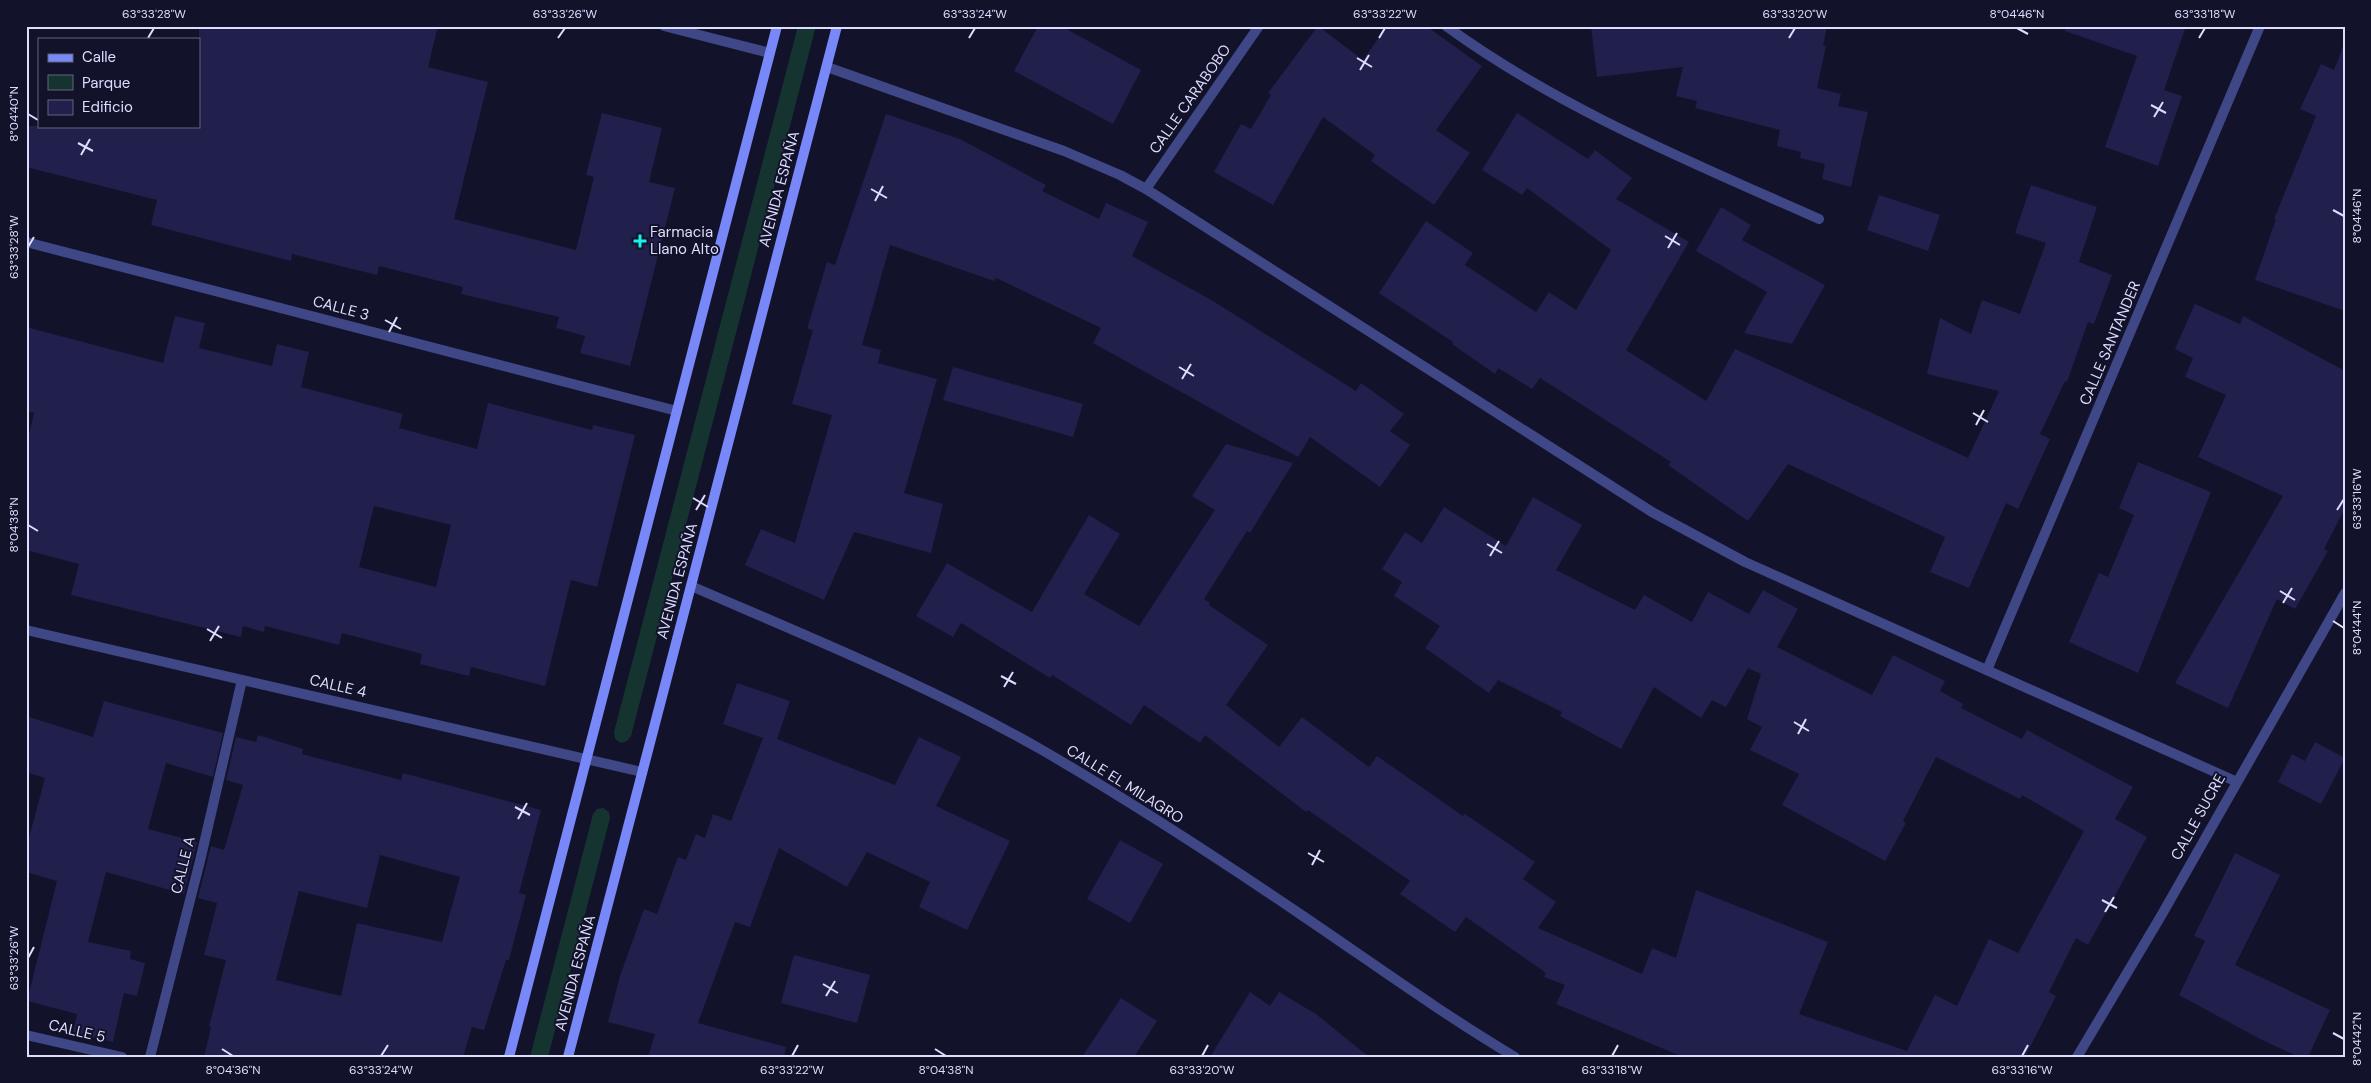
<svg xmlns="http://www.w3.org/2000/svg" width="2371" height="1083" font-family="'DM Sans',sans-serif">
<rect width="100%" height="100%" fill="#13122b"/>
<g fill="#15342f">
<polygon points="798,26 816,26 631,736 627,741 621,743 615,739 614,732"/>
<polygon points="603,808 609,812 610,818 548,1057 530,1057 593,814 597,809"/>
</g>
<g fill="#211f4b" fill-rule="evenodd">
<polygon points="199,26 438,26 428,67 488,82 454,219 576,250 594,177 586,175 602,113 662,128 649,182 675,188 630,366 580,353 585,336 556,328 559,317 461,294 463,287 379,266 377,275 292,254 291,261 151,225 157,200 26,167 26,126 199,126"/>
<polygon points="1038,26 1061,26 1141,70 1113,124 1014,71"/>
<polygon points="1318,26 1363,60 1387,26 1426,26 1482,66 1436,130 1470,153 1434,205 1371,161 1375,155 1323,117 1273,205 1214,172 1241,124 1251,129 1271,95 1268,93"/>
<polygon points="1591,26 1827,26 1823,46 1826,46 1817,88 1841,94 1838,106 1868,112 1851,187 1822,179 1825,164 1800,158 1801,152 1777,146 1780,130 1695,108 1697,101 1676,96 1683,67 1597,77"/>
<polygon points="2066,26 2186,26 2164,90 2182,96 2158,166 2105,147 2137,56 2065,31"/>
<polygon points="2343,47 2345,48 2345,311 2255,280 2276,219 2274,219 2316,116 2300,109 2321,64 2334,70"/>
<polygon points="1517,113 1588,159 1595,150 1632,178 1616,199 1689,242 1626,350 1706,401 1735,349 1968,458 1999,391 1927,374 1940,318 1971,334 1982,300 2020,314 2046,243 2015,233 2031,185 2097,207 2079,262 2112,275 2094,324 2088,322 2067,382 2065,381 2040,434 2050,439 2018,509 2006,503 1969,588 1930,572 1945,537 1788,464 1748,521 1668,465 1671,462 1540,378 1532,389 1498,368 1495,374 1452,344 1453,342 1379,293 1426,221 1473,253 1465,265 1536,312 1549,292 1576,310 1611,250 1527,188 1522,195 1482,170"/>
<polygon points="886,114 960,139 1046,185 1042,191 1099,219 1106,203 1148,222 1132,256 1213,301 1356,391 1361,383 1404,414 1390,431 1410,445 1380,487 1310,437 1298,457 1093,343 1101,328 996,278 994,281 890,245 862,345 881,350 878,363 937,379 904,493 943,504 931,553 854,532 824,600 745,565 761,529 795,543 832,415 792,404 813,330 807,329 827,262 835,265"/>
<polygon points="1879,195 1940,215 1928,251 1867,230"/>
<polygon points="1721,207 1751,225 1742,240 1825,285 1792,344 1744,333 1767,292 1696,251"/>
<polygon points="2195,304 2240,324 2243,316 2345,371 2345,508 2324,549 2328,551 2295,609 2277,599 2228,708 2175,683 2283,496 2198,457 2226,395 2185,377 2193,358 2175,349"/>
<path d="M175,316L205,323L199,348L272,366L277,344L309,352L301,387L403,414L399,428L477,449L488,403L592,430L593,425L635,435L597,587L571,580L545,686L471,667L469,676L420,664L422,654L342,633L339,645L265,626L264,632L243,626L241,637L71,595L79,564L26,550V447L34,413L26,411V327L163,363ZM374,506L451,525L436,587L359,567Z"/>
<polygon points="953,367 1083,404 1073,437 943,400"/>
<polygon points="1226,444 1293,463 1250,533 1247,531 1204,599 1210,603 1209,605 1268,645 1226,705 1279,747 1302,717 1369,767 1377,756 1463,816 1465,814 1535,862 1523,879 1556,902 1538,928 1642,974 1652,948 1676,958 1696,890 1828,942 1799,1014 1907,1051 1935,995 1957,1006 1989,939 2018,953 2084,831 2022,795 2020,799 1936,757 1903,821 1906,823 1885,861 1782,805 1799,774 1750,750 1762,727 1747,719 1761,674 1748,668 1726,707 1712,700 1701,718 1654,687 1621,749 1560,716 1562,712 1498,680 1489,693 1425,648 1440,626 1394,596 1402,582 1382,569 1405,532 1422,543 1444,507 1506,546 1533,497 1582,525 1556,570 1635,610 1644,595 1692,622 1708,592 1749,614 1763,590 1798,609 1777,647 1872,695 1893,655 1945,681 1940,691 1963,704 1961,708 2022,739 2027,730 2133,787 2115,819 2147,837 2088,945 2076,938 2049,992 2056,996 2025,1057 1683,1057 1556,1004 1565,985 1544,977 1546,973 1466,917 1455,932 1400,894 1410,881 1308,810 1306,812 1205,735 1200,743 1144,705 1131,725 1052,675 1050,678 961,623 953,637 916,616 947,563 1032,612 1089,515 1120,534 1084,594 1139,626 1215,510 1192,496"/>
<polygon points="2138,462 2211,492 2138,673 2069,642 2099,573 2108,577 2134,515 2119,508"/>
<polygon points="737,683 790,701 777,739 895,785 919,737 961,757 936,806 1010,841 967,930 919,907 930,882 867,852 847,887 779,848 750,927 735,922 698,1023 786,1047 784,1057 648,1057 655,1034 608,1022 620,976 644,909 657,914 678,857 686,860 696,834 705,838 713,814 731,821 763,738 723,724"/>
<polygon points="104,701 223,733 213,777 166,763 148,829 197,842 184,894 106,872 88,942 131,951 130,959 145,963 137,996 124,993 113,1042 73,1032 77,1014 27,1001 57,881 26,872 26,849 45,778 26,772 26,716 93,737"/>
<path d="M258,735L303,749L302,754L401,780L403,773L541,810L519,893L526,895L509,960H506L484,1030L472,1027L463,1057H204L211,1027L209,1026L226,960L204,955L217,903L198,898L211,846L224,850L243,785L226,780L236,737L256,742ZM380,855L460,877L442,942L357,923L341,996L276,980L299,891L367,908Z"/>
<polygon points="2315,742 2345,758 2321,804 2278,782 2292,754 2305,761"/>
<polygon points="1120,840 1163,864 1130,923 1087,899"/>
<polygon points="2235,853 2280,875 2235,965 2330,1010 2308,1057 2299,1057 2260,1039 2179,995 2205,941 2194,936"/>
<polygon points="794,955 870,975 857,1023 781,1003"/>
<polygon points="1250,992 1270,1006 1279,992 1316,1014 1369,1057 1210,1057"/>
<polygon points="1121,998 1157,1021 1134,1057 1082,1057"/>
</g>
<g fill="none" stroke-linecap="round" stroke-linejoin="round">
<g stroke="#3f4787" stroke-width="10">
<polyline points="664,26 770,53"/>
<path d="M1446,26C1560,109 1691,162 1819,219"/>
<polyline points="827,67 1064,151 1120,175 1146,189 1652,512 1745,562 2235,781"/>
<polyline points="1146,189 1259,26"/>
<polyline points="26,242 677,411"/>
<path d="M691,586C809,637 930,686 1042,750C1130,801 1216,857 1300,914C1371,962 1441,1013 1515,1057"/>
<polyline points="26,630 642,772"/>
<polyline points="1987,670 2260,26"/>
<polyline points="26,1035 122,1057"/>
<polyline points="150,1057 200,861 242,680"/>
<polyline points="2077,1057 2161,916 2345,593"/>
</g>
<g stroke="#7888f9" stroke-width="10">
<polyline points="509,1057 777,26"/>
<polyline points="568,1057 837,26"/>
</g>
</g>
<path fill="none" stroke="#dddefe" stroke-width="2" d="M2017,28L2028,34M148,38L154,28M558,38L565,28M969,38L975,28M1379,38L1385,28M1789,38L1795,28M2199,38L2205,28M1357,58L1372,67M1360,70L1369,55M2151,105L2166,113M28,114L38,120M2154,117L2163,102M78,143L93,151M81,155L90,139M871,189L887,198M875,201L883,186M2333,210L2344,216M1665,236L1680,245M28,247L34,237M1668,248L1677,233M385,320L401,329M389,332L397,317M1179,367L1194,376M1182,379L1191,364M1973,413L1988,422M1976,425L1984,410M693,498L708,507M696,510L705,495M2337,510L2344,499M28,525L38,531M1487,544L1502,553M1490,556L1499,541M2280,591L2295,600M2283,603L2292,588M2333,621L2344,628M207,629L222,638M210,641L219,626M1001,676L1016,684M1004,687L1013,672M1794,722L1809,731M1798,734L1806,719M515,807L530,815M518,819L527,803M1308,853L1324,862M1312,865L1320,850M2102,900L2117,908M2105,912L2114,897M28,958L34,947M823,984L838,993M826,996L835,981M2333,1033L2344,1039M222,1049L233,1056M935,1049L946,1056M381,1056L388,1045M792,1056L798,1045M1202,1056L1208,1045M1612,1056L1618,1045M2022,1056L2028,1045"/>
<path fill="#12f5eb" stroke="#13122b" stroke-width="2" d="M637.5 233.5h5v5h5v5h-5v5h-5v-5h-5v-5h5z"/>
<g text-anchor="middle" dominant-baseline="central" stroke-width="4" stroke-linejoin="round" paint-order="stroke">
<g font-size="15" fill="#dddefe" stroke="#13122b">
<text transform="translate(1190 99) rotate(-55)">CALLE CARABOBO</text>
<text transform="translate(779 189) rotate(-75)">AVENIDA ESPAÑA</text>
<text transform="translate(341 308) rotate(15)">CALLE 3</text>
<text transform="translate(2110 343) rotate(-67)">CALLE SANTANDER</text>
<text transform="translate(677 581) rotate(-75)">AVENIDA ESPAÑA</text>
<text transform="translate(338 686) rotate(13)">CALLE 4</text>
<text transform="translate(1125 784) rotate(32)">CALLE EL MILAGRO</text>
<text transform="translate(2198 817) rotate(-61)">CALLE SUCRE</text>
<text transform="translate(183 865) rotate(-76)">CALLE A</text>
<text transform="translate(575 973) rotate(-75)">AVENIDA ESPAÑA</text>
<text transform="translate(77 1031) rotate(13)">CALLE 5</text>
</g>
<g font-size="15" fill="#dddefe" stroke="#13122b" text-anchor="start">
<text x="650" y="232">Farmacia<tspan x="650" dy="17">Llano Alto</tspan></text>
</g>
</g>
<rect width="2371" height="1083" fill="none" stroke="#13122b" stroke-width="55"/>
<rect x="38" y="38" width="162" height="90" fill="#13122b" stroke="#64647f"/>
<rect x="48" y="54" width="25" height="8" fill="#7888f9" stroke="#64647f"/>
<text x="82" y="62" font-size="15" fill="#dddefe">Calle</text>
<rect x="48" y="75" width="25" height="15" fill="#15342f" stroke="#64647f"/>
<text x="82" y="88" font-size="15" fill="#dddefe">Parque</text>
<rect x="48" y="100" width="25" height="15" fill="#211f4b" stroke="#64647f"/>
<text x="82" y="112" font-size="15" fill="#dddefe">Edificio</text>
<rect x="28" y="28" width="2316" height="1028" fill="none" stroke="#dddefe" stroke-width="2"/>
<g font-size="12" text-anchor="middle" fill="#dddefe">
<text x="154" y="18">63°33'28"W</text>
<text x="565" y="18">63°33'26"W</text>
<text x="975" y="18">63°33'24"W</text>
<text x="1385" y="18">63°33'22"W</text>
<text x="1795" y="18">63°33'20"W</text>
<text x="2017" y="18">8°04'46"N</text>
<text x="2205" y="18">63°33'18"W</text>
<text transform="translate(14 114) rotate(-90)" y="4">8°04'40"N</text>
<text transform="translate(2357 216) rotate(-90)" y="4">8°04'46"N</text>
<text transform="translate(14 247) rotate(-90)" y="4">63°33'28"W</text>
<text transform="translate(2357 499) rotate(-90)" y="4">63°33'16"W</text>
<text transform="translate(14 525) rotate(-90)" y="4">8°04'38"N</text>
<text transform="translate(2357 628) rotate(-90)" y="4">8°04'44"N</text>
<text transform="translate(14 958) rotate(-90)" y="4">63°33'26"W</text>
<text transform="translate(2357 1039) rotate(-90)" y="4">8°04'42"N</text>
<text x="233" y="1074">8°04'36"N</text>
<text x="381" y="1074">63°33'24"W</text>
<text x="792" y="1074">63°33'22"W</text>
<text x="946" y="1074">8°04'38"N</text>
<text x="1202" y="1074">63°33'20"W</text>
<text x="1612" y="1074">63°33'18"W</text>
<text x="2022" y="1074">63°33'16"W</text>
</g>
</svg>
